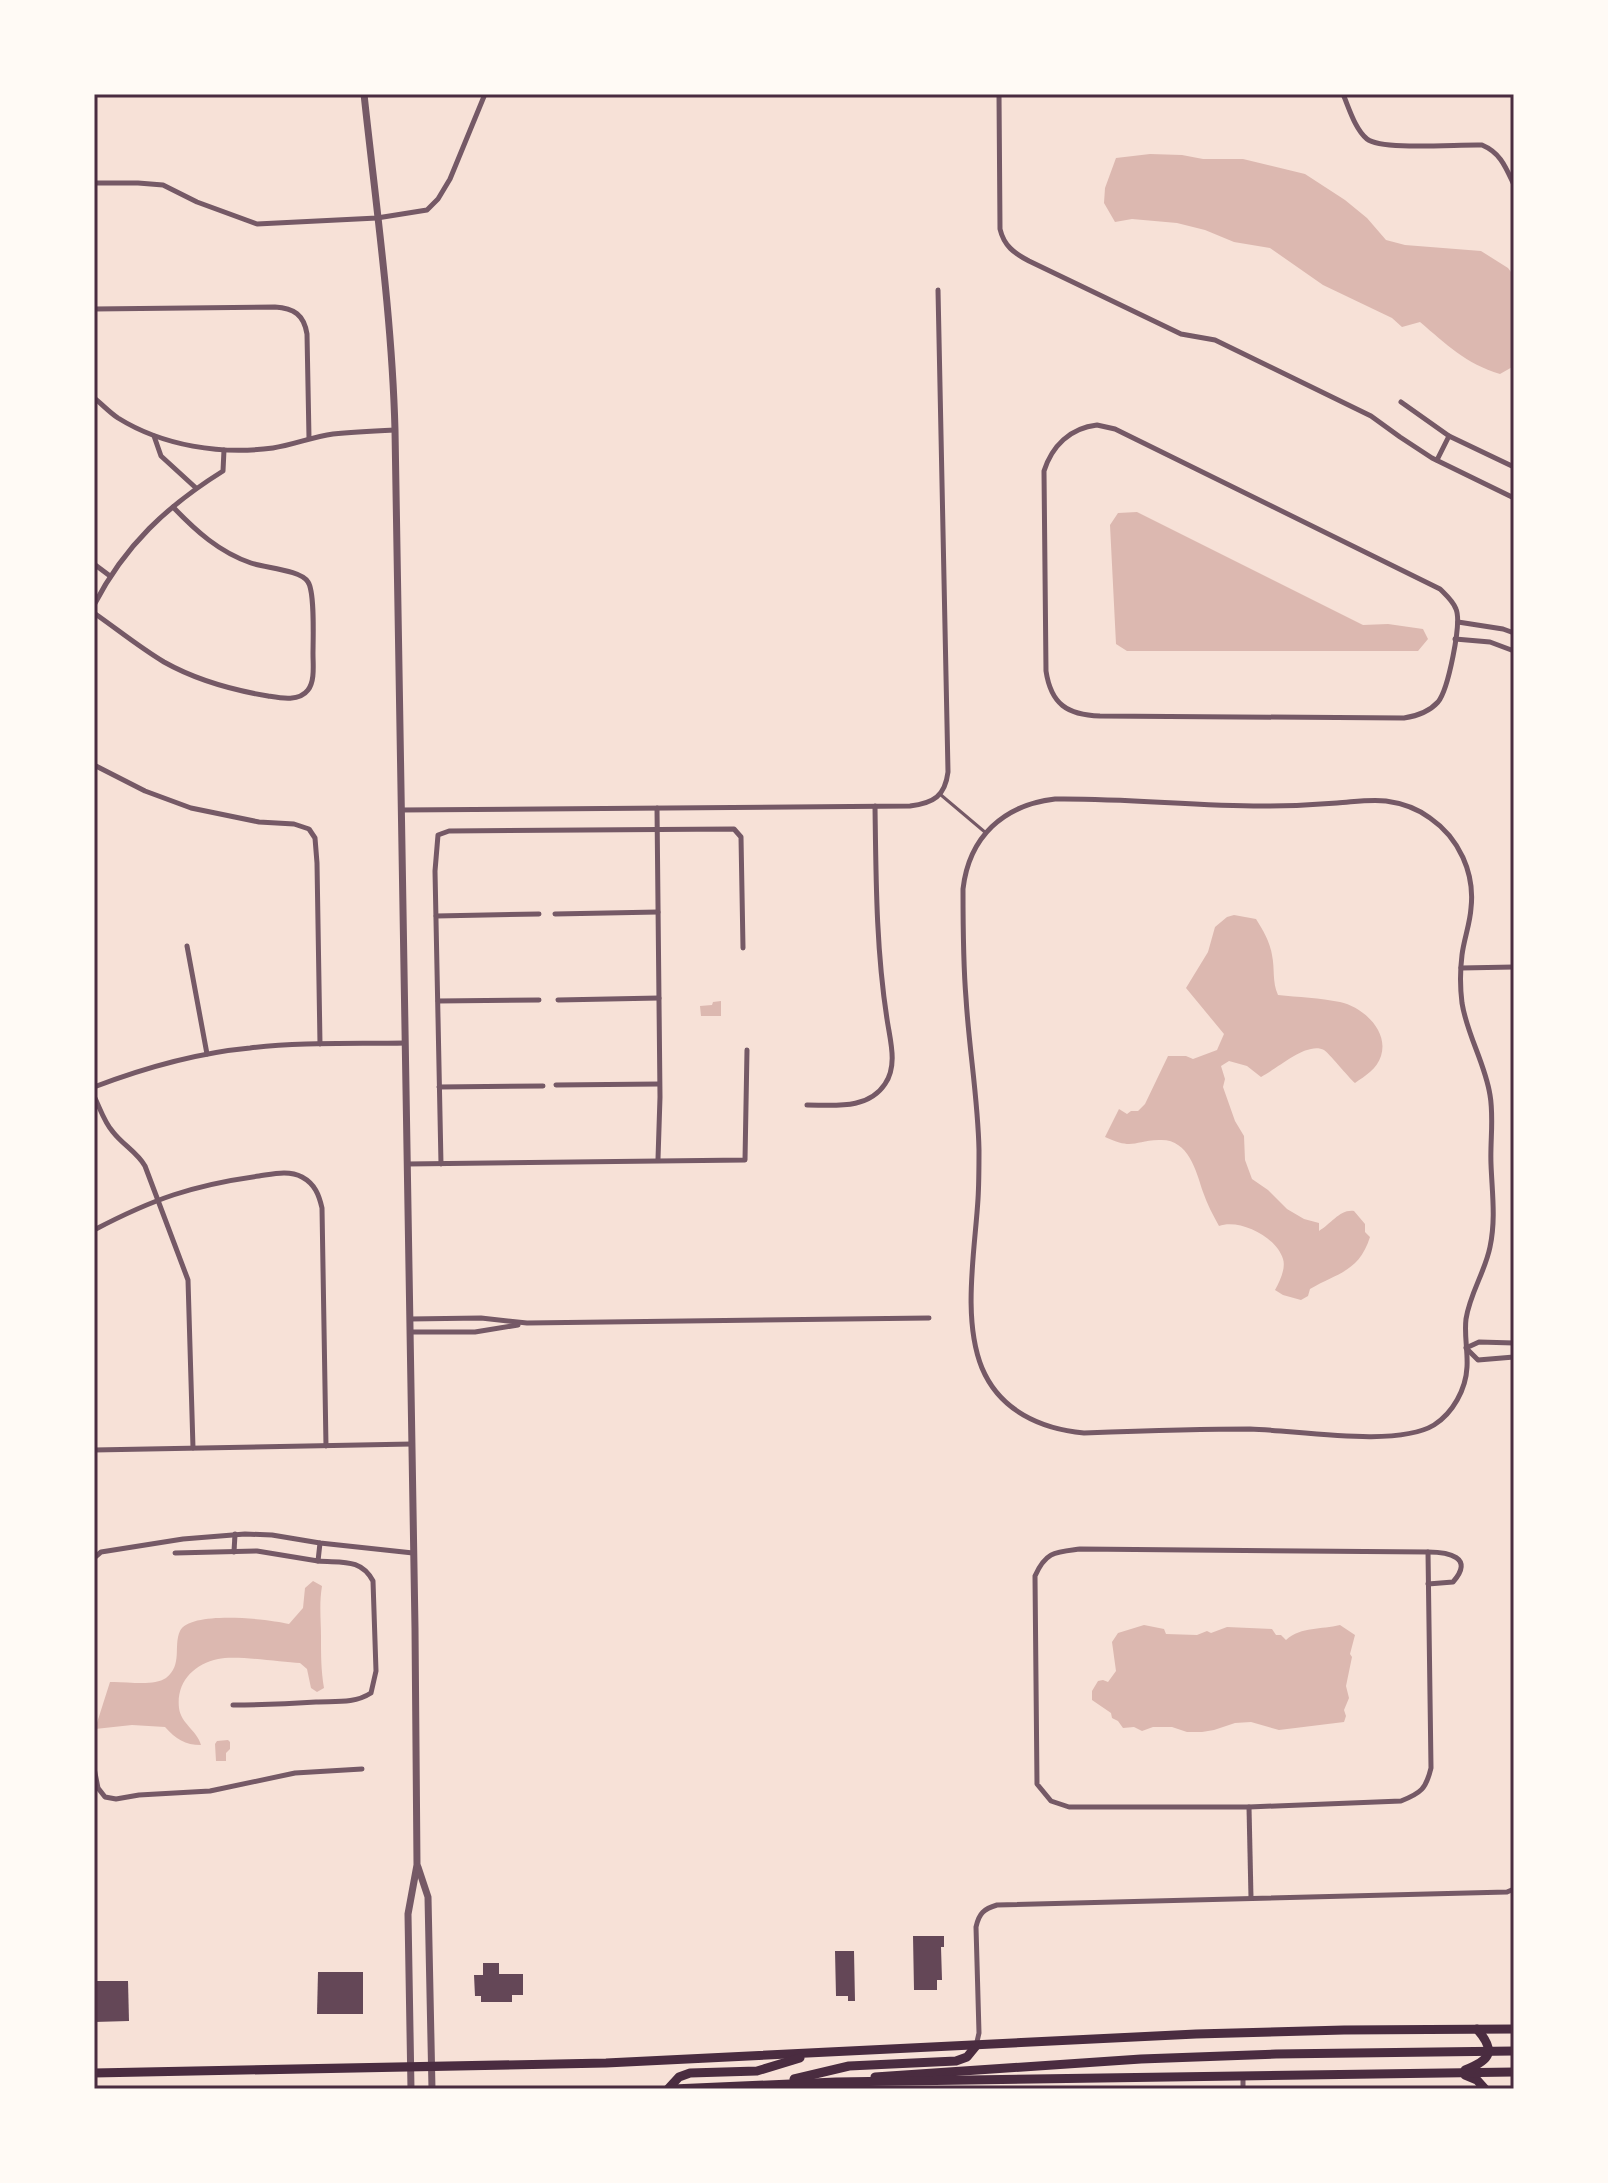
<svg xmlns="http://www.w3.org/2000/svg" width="1608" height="2183" font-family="'Exo 2',sans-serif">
<rect width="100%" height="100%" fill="#f7e1d7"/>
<g fill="#dcb8b0">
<path d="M1150,154L1182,155L1203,159H1243L1305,174L1345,200L1367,218L1386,240L1405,245L1481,251L1508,268L1514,276V366L1500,374C1466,364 1446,344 1420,322L1402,327L1392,318L1323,285L1270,248L1234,242L1205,230L1177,223L1132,219L1115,222L1104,203L1105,188L1116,158Z"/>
<polygon points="1137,512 1363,625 1388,624 1423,629 1428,639 1418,651 1127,651 1116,644 1110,525 1118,513"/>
<path d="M1234,915L1256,919C1263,930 1270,942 1272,955C1275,969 1272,982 1278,995C1298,997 1320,998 1340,1002C1363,1007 1389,1031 1381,1056C1377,1069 1365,1076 1355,1083C1348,1077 1328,1052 1324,1050C1307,1041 1277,1069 1261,1077L1247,1066L1229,1061L1221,1066L1225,1079L1223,1087L1235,1121L1244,1136L1245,1160L1252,1179L1268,1190L1287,1209L1304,1219L1319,1223V1231C1331,1224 1340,1209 1354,1211L1365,1224V1232L1370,1237C1359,1272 1337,1273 1310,1289L1308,1296L1301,1300L1283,1295L1275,1290C1280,1281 1286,1268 1283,1259C1277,1237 1239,1218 1219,1226C1213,1215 1207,1204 1203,1192C1196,1170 1188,1138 1159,1140C1133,1141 1133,1150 1105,1137L1119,1109L1127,1114L1131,1111H1138L1145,1104L1168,1056H1186L1193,1059L1217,1050L1224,1034L1186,988L1208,952L1215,927L1227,917Z"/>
<polygon points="721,1001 721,1016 701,1016 700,1006 712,1005 713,1002"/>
<path d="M313,1581L322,1586C319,1604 321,1620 321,1637C321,1655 321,1670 324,1688L317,1692L311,1688L307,1669L300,1663C280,1662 236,1655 218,1659C194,1664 176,1682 179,1708C181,1724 197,1730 201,1745C185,1745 176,1739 165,1727L132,1725L95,1729L110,1682C125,1681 153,1687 166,1678C183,1665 173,1646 180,1631C190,1610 269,1619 289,1624L303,1608L305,1588Z"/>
<path d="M1144,1625L1164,1629L1166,1634L1197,1635L1207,1631L1211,1633L1227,1627L1272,1629L1276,1635H1281L1286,1640C1302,1626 1321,1630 1340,1625L1355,1635L1350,1654L1352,1657L1346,1686L1349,1698L1344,1710L1346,1716L1344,1722L1279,1730L1251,1722L1235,1723L1214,1730L1202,1732H1187L1172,1727H1153L1142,1731L1134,1727L1123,1728L1118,1721L1112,1718L1111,1713L1092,1700V1691L1098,1681L1103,1680L1108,1682L1116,1671L1112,1642L1118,1633Z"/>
<polygon points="228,1740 230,1742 230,1749 226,1753 226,1761 216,1761 215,1744 217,1741"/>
</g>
<g fill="#644757">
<polygon points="913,1936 944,1936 944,1947 941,1947 942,1980 937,1980 937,1990 914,1990"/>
<polygon points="835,1951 854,1951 855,2001 848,2001 848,1996 836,1996"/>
<polygon points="483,1963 499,1963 499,1974 523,1974 523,1995 512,1995 512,2002 481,2002 481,1996 475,1996 474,1975 483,1975"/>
<polygon points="318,1972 363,1972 363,2014 317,2014"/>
<polygon points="94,1981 128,1981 129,2021 94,2022"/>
</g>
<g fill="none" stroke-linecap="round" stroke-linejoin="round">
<polyline stroke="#755966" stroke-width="3" points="941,795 986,833"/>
<g stroke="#755966" stroke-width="5">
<path d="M999,94L1000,229C1004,246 1014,253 1029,261L1181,334L1215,340L1371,416L1400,437L1432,458L1514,498"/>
<path d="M1343,94C1349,108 1355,129 1367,139C1382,151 1459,144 1482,145C1501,153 1506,168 1514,185"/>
<polyline points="94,183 138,183 163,185 197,202 257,224 377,218 427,210 438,199 450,179 485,94"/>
<path d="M94,309L275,307C294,308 304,315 307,334L309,438"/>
<path d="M94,398C102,404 109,412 118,418C163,446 221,455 273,448C293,445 312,437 333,434C353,432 374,431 395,430"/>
<polyline points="1401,402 1449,436"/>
<path d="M1097,425L1115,429L1440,589C1446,595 1453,601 1456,609C1462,623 1448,690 1438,702C1429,712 1417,716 1404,718L1100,716C1067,715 1051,704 1046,671L1044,471C1052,446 1070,428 1097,425Z"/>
<polyline points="154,436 161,456 196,488"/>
<polyline points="1437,460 1449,436 1514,467"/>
<polyline points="94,564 110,576"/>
<path d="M94,605C125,545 167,506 223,471L224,450"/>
<path d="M94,613C117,629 139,647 164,662C196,680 232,690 268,696C280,698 299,702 308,690C315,681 313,665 313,654C313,640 315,592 308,582C301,570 265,568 251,563C219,552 196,531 173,507"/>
<polyline points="1458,622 1503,629 1514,633"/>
<polyline points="1455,639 1490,642 1514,651"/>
<polyline points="1514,748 1514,821"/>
<polyline points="94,765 145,791 191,808 259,822 294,824 309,829 315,838 317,863 320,1044"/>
<path d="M1055,799C1124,798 1193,806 1262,806C1287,806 1312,805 1337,803C1353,802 1370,799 1386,801C1401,803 1418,809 1430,818C1459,838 1475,873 1471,908C1470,924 1464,939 1462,955C1460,971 1460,987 1462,1003C1467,1035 1485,1063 1490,1095C1494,1118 1490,1141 1491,1164C1492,1192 1496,1219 1490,1247C1485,1272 1470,1293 1466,1319C1464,1335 1468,1351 1467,1367C1466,1389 1453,1413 1434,1425C1396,1448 1295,1430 1250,1429C1194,1429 1139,1431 1084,1433C1041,1429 1000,1411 982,1368C962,1319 975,1250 978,1199C979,1183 979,1166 979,1150C978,1099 969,1049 966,998C963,962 963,925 963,889C969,837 1003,805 1055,799Z"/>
<polyline points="657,808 660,1097 658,1159"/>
<path d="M401,810L910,806C934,803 945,796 948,772L938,290"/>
<polyline points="555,914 658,912"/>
<polyline points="436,916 539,914"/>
<polyline points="187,946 207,1054"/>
<polyline points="1461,968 1514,967"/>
<polyline points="558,1000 659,998"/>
<polyline points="438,1001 539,1000"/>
<polyline points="556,1085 659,1084"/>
<path d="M94,1087C144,1068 196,1053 250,1048C301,1042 354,1044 405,1043"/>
<polyline points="439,1087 543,1086"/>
<path d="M94,1096C100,1108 104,1122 113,1132C123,1145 137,1152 145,1166L188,1280L193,1448"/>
<path d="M807,1105C834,1105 868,1110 885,1084C898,1065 890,1040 887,1019C876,948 876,878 875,806"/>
<polyline points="407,1164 745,1160 747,1050"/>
<polyline points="441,1164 435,871 438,835 449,831 734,829 741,837 743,948"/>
<path d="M94,1230C153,1199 193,1185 259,1176C273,1174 289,1170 302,1177C315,1184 319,1195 322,1208L326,1446"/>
<polyline points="410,1319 481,1318 527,1323 929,1318"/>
<polyline points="410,1332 475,1332 518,1325"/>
<polyline points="1514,1343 1479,1342 1466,1348 1478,1360 1514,1357"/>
<polyline points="94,1450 412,1444"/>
<path d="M1080,1549L1428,1552L1431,1768C1426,1789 1421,1793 1401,1801L1249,1807H1069L1051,1801L1037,1784L1035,1576C1046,1551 1056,1552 1080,1549Z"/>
<polyline points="234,1552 235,1534"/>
<path d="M1428,1552C1448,1552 1475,1557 1453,1582L1428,1584"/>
<polyline points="175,1553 257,1551 318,1561"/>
<polyline points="94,1558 101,1552 183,1539 245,1534 272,1535 320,1543 413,1553"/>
<path d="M233,1705C261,1705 288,1704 316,1702C335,1701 354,1704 371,1693L376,1671L373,1581C361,1558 342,1563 318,1561L320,1543"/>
<polyline points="94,1768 98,1788 105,1797 116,1799 139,1795 210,1791 295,1773 362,1769"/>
<polyline points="1249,1807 1251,1898"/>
<path d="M976,2046L979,2033L976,1927C979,1913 984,1909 997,1905L1507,1892L1514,1889"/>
<polyline points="1243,2076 1243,2089"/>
</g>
<g stroke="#755966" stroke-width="7">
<path d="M364,94C376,206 392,317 395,430L415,1628L417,1865L408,1914L411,2089"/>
<polyline points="418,1867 428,1897 432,2089"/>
</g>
<g stroke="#4a2c40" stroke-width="9">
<path d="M1465,2070C1491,2060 1496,2051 1477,2029"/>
<polyline points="94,2073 606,2063 1196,2034 1344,2030 1514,2029"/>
<polyline points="1465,2075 1477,2080 1485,2089"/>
<polyline points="875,2077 1141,2059 1276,2054 1514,2051"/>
<polyline points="794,2079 849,2066 956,2061 967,2057 976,2046"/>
<polyline points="668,2089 679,2077 690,2073 757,2071 800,2058"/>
<polyline points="673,2089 836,2082 1514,2072"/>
</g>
</g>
<rect width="1608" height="2183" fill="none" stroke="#fffaf5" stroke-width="192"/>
<rect x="96" y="96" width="1416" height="1991" fill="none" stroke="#4a2c40" stroke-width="3"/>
</svg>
